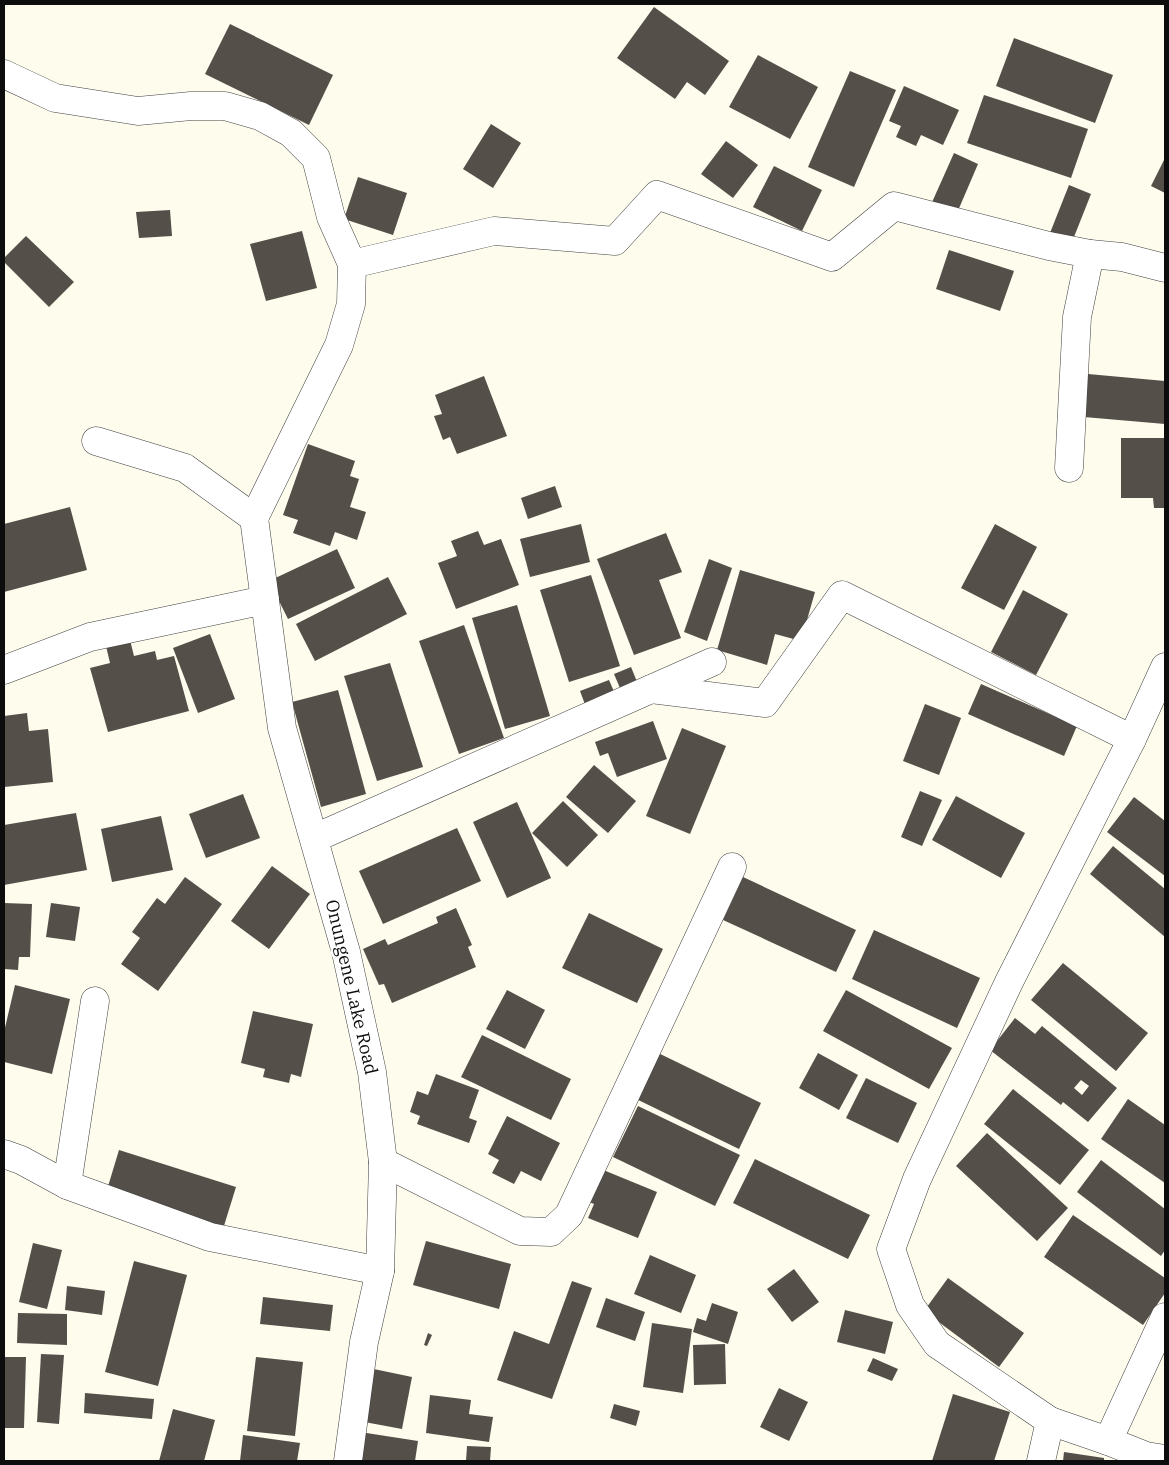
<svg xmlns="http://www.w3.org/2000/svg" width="1169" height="1465" font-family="'IBM Plex Serif',serif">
<rect width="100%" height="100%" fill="#fefced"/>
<g fill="#554f4a" fill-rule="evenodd">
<polygon points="654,7 729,61 705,95 687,82 675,99 617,58"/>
<polygon points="230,24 333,75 309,125 205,74"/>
<polygon points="1014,38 1113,75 1095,123 996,86"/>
<polygon points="758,55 818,87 790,139 729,107"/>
<polygon points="850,71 896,90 854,187 808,167"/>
<polygon points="904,86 959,110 943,145 921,135 916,146 896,137 901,126 889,121"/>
<polygon points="984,95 1088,129 1071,178 967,143"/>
<polygon points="491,124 521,143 493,188 463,169"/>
<polygon points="726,141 758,165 733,198 701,174"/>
<polygon points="954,153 978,164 954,220 929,209"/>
<polygon points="1165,158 1165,193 1151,186"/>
<polygon points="774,166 822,190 802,231 753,207"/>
<polygon points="358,177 407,193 393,235 344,219"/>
<polygon points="1069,185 1091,194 1072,242 1050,233"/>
<polygon points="170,210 172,236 139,238 136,212"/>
<polygon points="302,231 317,288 266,301 250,244"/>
<polygon points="26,236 74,282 49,307 4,262 4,258"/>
<polygon points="949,250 1014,271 1000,311 936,289"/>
<polygon points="1088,374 1165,381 1165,424 1084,417"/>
<polygon points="484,376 507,436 457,454 450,437 443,440 434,416 442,414 435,395"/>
<polygon points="1121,438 1165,438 1165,508 1154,508 1153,498 1121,498"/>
<polygon points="308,444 355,461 350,476 359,479 350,507 366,512 357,540 335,532 330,546 293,533 298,520 283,515"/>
<polygon points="555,486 562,507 528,519 521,498"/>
<polygon points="70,507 87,570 4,592 4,524"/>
<polygon points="581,524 590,562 530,577 520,539"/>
<polygon points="995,524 1037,547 1004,610 961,588"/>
<polygon points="478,531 484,545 501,539 519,585 456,609 438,563 457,556 451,541"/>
<polygon points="666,533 682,572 659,580 681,638 634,655 597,559"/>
<polygon points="337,549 355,588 288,619 269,581"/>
<polygon points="709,559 732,568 707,641 684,632"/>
<polygon points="740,570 815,592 801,641 775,634 767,665 717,650"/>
<polygon points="591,575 620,666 569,682 540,590"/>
<polygon points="388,577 407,614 315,661 296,624"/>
<polygon points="1023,590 1068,614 1036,675 991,652"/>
<polygon points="517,605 550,716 505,729 472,618"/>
<polygon points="464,625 504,738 459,754 419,641"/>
<polygon points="210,634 235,699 198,713 173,648"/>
<polygon points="130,640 134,656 155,651 157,660 174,656 189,711 108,732 90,668 110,663 106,646"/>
<polygon points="390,663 423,767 377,781 344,676"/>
<polygon points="631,667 640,689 623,695 614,674"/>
<polygon points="609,680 616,696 586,707 580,691"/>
<polygon points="981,684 1077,726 1064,756 968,714"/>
<polygon points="338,690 366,794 321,807 292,702"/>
<polygon points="925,704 961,718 939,775 903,761"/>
<polygon points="27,713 29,731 48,729 53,782 4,787 4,716"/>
<polygon points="653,721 667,759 617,777 608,753 600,756 595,742"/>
<polygon points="682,728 726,746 690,834 646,816"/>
<polygon points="594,765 636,801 608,833 566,797"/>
<polygon points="920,791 942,800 922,846 901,837"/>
<polygon points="243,794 260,838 206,858 189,814"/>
<polygon points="956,796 1025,833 1001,878 932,840"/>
<polygon points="1134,797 1165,821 1165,876 1107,832"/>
<polygon points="563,801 598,835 567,867 532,833"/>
<polygon points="517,802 551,878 507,898 473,822"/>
<polygon points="76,813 87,870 4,885 4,825"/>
<polygon points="161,816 173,870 112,882 101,829"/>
<polygon points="457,828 481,881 383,924 359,871"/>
<polygon points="1113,846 1165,889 1165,937 1090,874"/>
<polygon points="272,866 310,894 269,949 231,921"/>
<polygon points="185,877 222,904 158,991 121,964 140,938 132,932 157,898 165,904"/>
<polygon points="743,877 856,930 836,972 723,920"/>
<polygon points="4,903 32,904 30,957 19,957 18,970 4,969"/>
<polygon points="51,903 80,907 75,941 46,937"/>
<polygon points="456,908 472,945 468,947 476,967 392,1003 384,984 379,985 363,949 385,939 388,945 438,923 436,917"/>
<polygon points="589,913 663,949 637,1003 562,968"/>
<polygon points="874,930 980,978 957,1028 852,979"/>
<polygon points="1063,963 1148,1033 1116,1071 1031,1000"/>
<polygon points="15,985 70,999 52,1074 4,1062 4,1032"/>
<polygon points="507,990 545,1010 525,1049 486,1029"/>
<polygon points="846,990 952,1048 929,1089 823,1031"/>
<polygon points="253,1011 313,1024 301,1077 291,1074 289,1083 263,1077 265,1069 241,1063"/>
<path d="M1015,1018L1035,1034L1042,1026L1117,1088L1088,1122L1063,1102L1061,1105L990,1050ZM1081,1080L1089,1086L1082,1095L1074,1088Z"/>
<polygon points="482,1035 571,1079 551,1120 461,1077"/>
<polygon points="650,1049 761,1103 739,1149 628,1095"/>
<polygon points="818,1053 858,1075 839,1110 799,1088"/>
<polygon points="436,1074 479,1090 469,1118 477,1121 469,1143 417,1124 420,1116 410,1112 417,1091 428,1095"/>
<polygon points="866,1078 917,1103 898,1143 846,1118"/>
<polygon points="1013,1089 1089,1150 1060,1185 984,1124"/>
<polygon points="1128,1099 1165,1125 1165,1183 1101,1139"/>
<polygon points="638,1106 740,1155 715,1206 613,1157"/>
<polygon points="507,1116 560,1143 541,1181 521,1171 514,1184 492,1173 499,1160 488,1154"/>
<polygon points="987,1133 1068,1208 1037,1241 956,1166"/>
<polygon points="119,1150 236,1187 223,1229 106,1193"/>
<polygon points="755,1159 870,1215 848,1259 733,1203"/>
<polygon points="1101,1160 1165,1209 1165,1250 1161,1256 1077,1192"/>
<polygon points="596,1167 657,1192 638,1238 588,1218 594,1204 582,1199"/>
<polygon points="1073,1215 1165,1278 1165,1293 1143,1325 1044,1257"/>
<polygon points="426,1241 511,1264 499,1309 413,1285"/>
<polygon points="33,1243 62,1250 47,1309 19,1302"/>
<polygon points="650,1255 696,1275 681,1313 634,1294"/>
<polygon points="134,1261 187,1275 158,1386 105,1372"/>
<polygon points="794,1269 819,1302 792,1322 767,1289"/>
<polygon points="948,1278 1024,1333 999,1367 924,1311"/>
<polygon points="572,1281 592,1288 552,1399 497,1380 514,1331 549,1344"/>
<polygon points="67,1286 105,1291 102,1315 65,1310"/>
<polygon points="263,1297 333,1305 330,1331 260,1324"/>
<polygon points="606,1298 645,1312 635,1341 596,1327"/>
<polygon points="712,1303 738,1312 728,1344 693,1332 697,1318 706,1321"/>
<polygon points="845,1310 893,1322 885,1354 837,1342"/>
<polygon points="18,1313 67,1314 67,1345 17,1343"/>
<polygon points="652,1323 692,1329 683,1393 643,1387"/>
<polygon points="428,1333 432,1335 427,1346 424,1345"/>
<polygon points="725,1344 726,1384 694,1385 693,1345"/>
<polygon points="41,1354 64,1355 59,1424 37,1422"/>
<polygon points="4,1357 26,1357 24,1428 4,1428"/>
<polygon points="256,1357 303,1362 295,1436 247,1431"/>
<polygon points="873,1358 898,1369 892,1381 867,1371"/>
<polygon points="369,1368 412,1377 402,1429 359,1421"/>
<polygon points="779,1388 808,1402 789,1441 760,1427"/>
<polygon points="85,1393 154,1399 152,1419 84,1413"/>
<polygon points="953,1394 1010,1412 994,1461 932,1461"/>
<polygon points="430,1395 471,1400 469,1414 493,1417 489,1442 426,1433"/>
<polygon points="614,1404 640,1411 636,1426 610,1418"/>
<polygon points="173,1409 215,1420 204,1461 159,1461"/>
<polygon points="360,1432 418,1441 415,1461 356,1461"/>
<polygon points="243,1435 300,1443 297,1461 240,1461"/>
<polygon points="467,1446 491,1447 490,1461 466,1461"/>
<polygon points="1064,1452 1104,1458 1104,1461 1063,1461"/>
</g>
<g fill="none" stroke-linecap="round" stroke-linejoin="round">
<g stroke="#404040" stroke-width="29">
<g id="minor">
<polyline points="4,74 55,98 138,111 191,106 225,106 260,116 291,133 316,158 331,217 352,264 351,304 339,345 254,518"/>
<polyline points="352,264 494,231 615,241 657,195 832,257 894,206 1049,246 1090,254 1122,257 1165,268"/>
<polyline points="96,441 185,468 254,518"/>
<polyline points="1069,468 1077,317 1090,254"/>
<polyline points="254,518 282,728 346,952 372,1072 383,1162 380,1271 364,1342 348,1461"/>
<polyline points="4,670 90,637 265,600"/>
<polyline points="651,689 765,703 842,595 1132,739"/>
<polyline points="315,838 712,662"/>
<polyline points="4,1154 21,1160 67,1185 210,1237 380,1271"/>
<polyline points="383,1162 520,1231 551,1232 569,1215 732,867"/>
<polyline points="67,1185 95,1001"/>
<polyline points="1050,1421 1108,1441 1165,1317"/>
<polyline points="1108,1441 1146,1456 1165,1459"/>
<polyline points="1041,1461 1050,1421 937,1344 910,1305 891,1249 917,1179 1009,982 1132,739 1165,667"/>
</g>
</g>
<use href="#minor" stroke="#fff" stroke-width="28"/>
</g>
<g text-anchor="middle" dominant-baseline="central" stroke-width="5" stroke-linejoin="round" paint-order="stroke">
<g font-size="18" fill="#0d0d0d" stroke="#fff">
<text transform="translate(352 987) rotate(77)">Onungene Lake Road</text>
</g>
</g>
<rect width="1169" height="1465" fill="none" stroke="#0d0d0d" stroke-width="10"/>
</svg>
